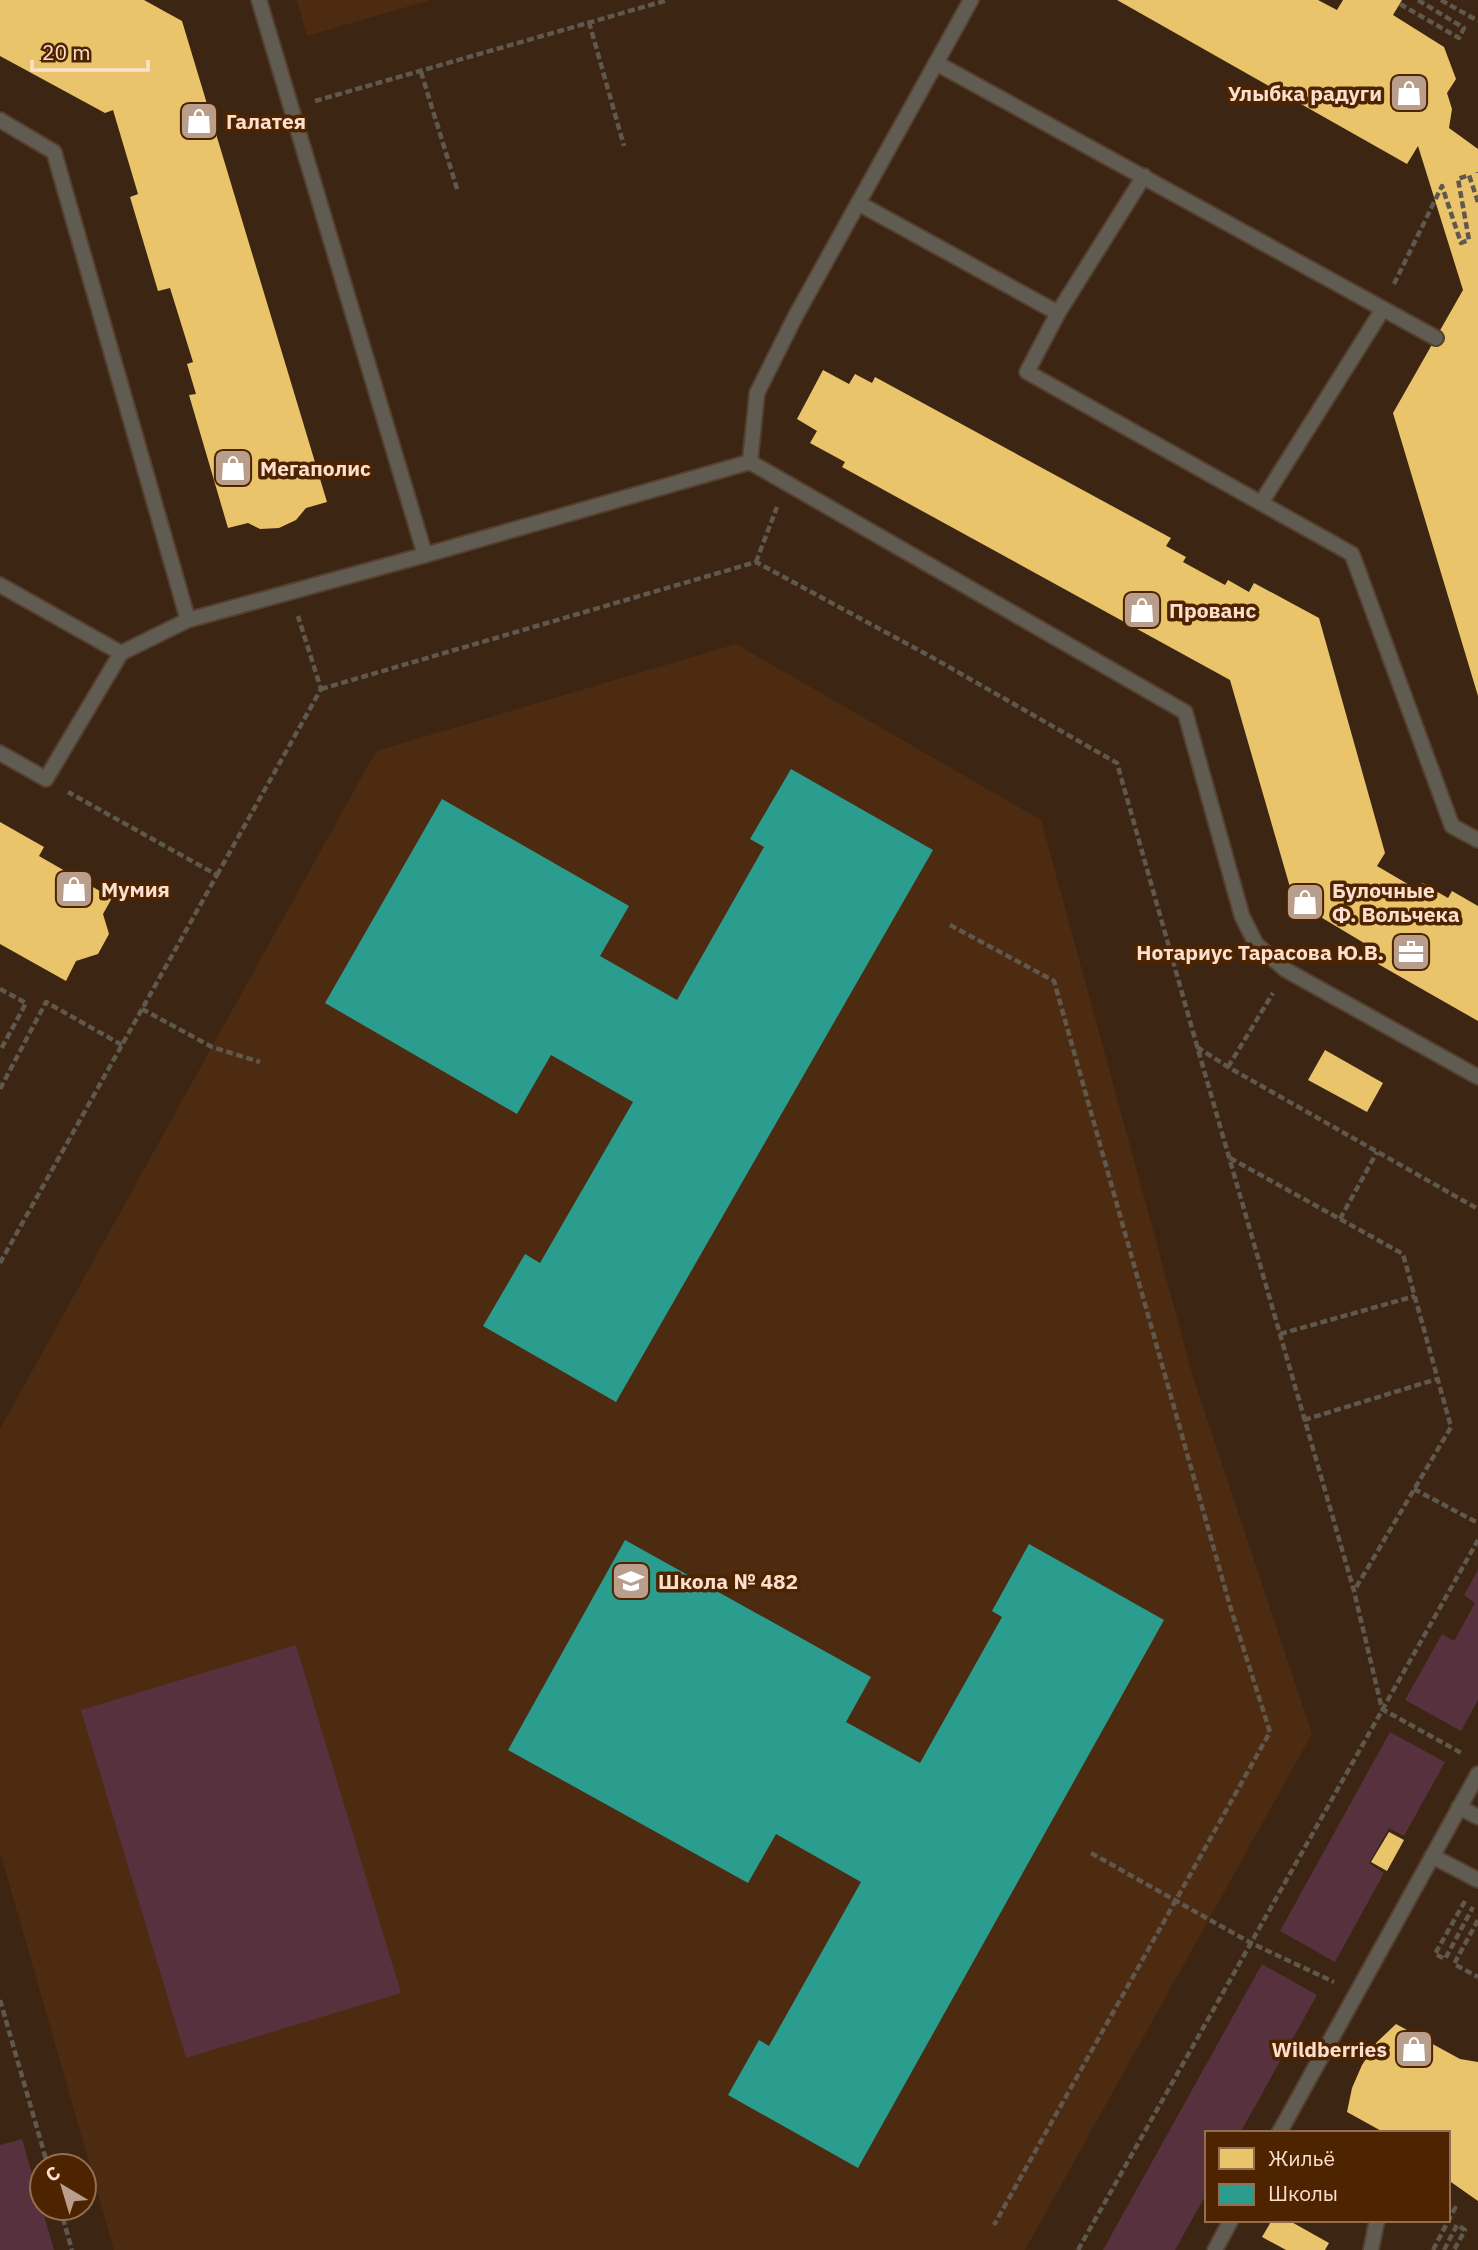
<svg xmlns="http://www.w3.org/2000/svg" width="1478" height="2250" font-family="'IBM Plex Sans',sans-serif">
<rect width="100%" height="100%" fill="#3c2512"/>
<g fill="#4d2b11">
<polygon points="297,0 431,0 307,36"/>
<polygon points="736,644 1041,820 1194,1380 1312,1734 1025,2250 114,2250 0,1852 0,1429 376,751"/>
</g>
<g fill="#57313d">
<polygon points="1478,1570 1478,1700 1461,1731 1405,1700 1442,1634 1454,1641 1475,1603 1464,1595"/>
<polygon points="296,1645 401,1993 186,2058 81,1710"/>
<polygon points="1390,1732 1445,1762 1404,1836 1389,1828 1369,1863 1384,1873 1335,1962 1280,1931"/>
<polygon points="1262,1964 1317,1995 1240,2133 1207,2133 1207,2193 1175,2250 1103,2250"/>
<polygon points="22,2139 54,2250 0,2250 0,2145"/>
</g>
<g fill="#e9c46a">
<polygon points="0,0 144,0 182,21 327,502 306,508 296,520 279,528 260,529 248,523 228,528 189,395 196,394 187,364 193,362 170,288 158,291 130,197 138,194 113,110 105,113 0,56"/>
<polygon points="1117,0 1318,0 1337,10 1343,0 1402,0 1393,15 1444,47 1456,79 1447,93 1452,109 1449,128 1478,149 1478,696 1393,413 1463,290 1418,146 1407,164"/>
<polygon points="823,370 849,384 855,374 872,383 875,377 1171,538 1166,546 1186,557 1183,562 1225,585 1228,580 1249,592 1254,583 1319,618 1385,853 1377,866 1418,890 1422,883 1448,898 1452,891 1478,906 1478,1021 1378,964 1384,955 1294,901 1230,680 842,467 845,462 810,443 817,431 797,419"/>
<polygon points="0,822 44,847 39,856 112,898 103,914 109,934 98,954 76,961 66,981 0,944"/>
<polygon points="1325,1050 1383,1083 1367,1112 1308,1080"/>
<polygon points="1389,1832 1404,1840 1387,1871 1371,1862"/>
<polygon points="1396,2024 1460,2059 1478,2062 1478,2201 1448,2180 1448,2133 1385,2133 1347,2112 1352,2088 1362,2065 1377,2042"/>
<polygon points="1272,2220 1288,2220 1329,2243 1325,2250 1286,2250 1262,2237"/>
</g>
<g fill="#2a9d8f">
<polygon points="791,769 933,850 616,1402 483,1326 525,1254 540,1263 633,1102 551,1055 517,1114 325,1003 442,799 629,906 600,956 677,1000 764,847 750,839"/>
<polygon points="625,1540 871,1677 846,1722 920,1763 1002,1617 992,1611 1029,1544 1164,1620 858,2168 728,2095 759,2040 769,2046 861,1882 776,1834 748,1883 508,1750"/>
</g>
<g fill="none" stroke-linecap="round" stroke-linejoin="round">
<g stroke="#534030" stroke-width="18">
<g id="service">
<polyline points="259,0 425,555"/>
<polyline points="936,63 1436,338"/>
<polyline points="0,120 54,152 188,620"/>
<polyline points="1144,176 1058,313 1027,372 1352,554 1452,826 1478,840"/>
<polyline points="858,203 1058,313"/>
<polyline points="750,462 757,393 795,317 971,0"/>
<polyline points="1261,503 1383,309"/>
<polyline points="0,585 121,653 46,779 0,753"/>
<polyline points="121,653 188,620 425,555 750,462 1185,712 1242,916 1256,944 1286,970 1478,1077"/>
<polyline points="1459,1807 1478,1817"/>
<polyline points="1432,1856 1478,1880"/>
<polyline points="1279,2133 1478,1774"/>
<polyline points="1215,2250 1231,2220"/>
<polyline points="1371,2250 1377,2220"/>
</g>
</g>
<g stroke="#60584d" stroke-width="4.5" stroke-dasharray="7 3.5" stroke-linecap="butt">
<polyline points="1441,0 1478,21"/>
<polyline points="1400,4 1459,38 1464,28 1418,0"/>
<polyline points="589,22 624,146"/>
<polyline points="421,72 458,192"/>
<polyline points="315,101 668,0"/>
<polyline points="1478,172 1478,173"/>
<polyline points="1394,284 1442,186 1461,243 1469,240 1458,179 1469,175 1478,202"/>
<polyline points="756,562 777,507"/>
<polyline points="321,689 756,562 935,659 1117,763 1197,1046 1354,1591 1382,1709 1463,1754"/>
<polyline points="217,875 321,689 298,616"/>
<polyline points="950,925 1054,981 1230,1606 1270,1732 994,2225"/>
<polyline points="0,989 26,1003 0,1051"/>
<polyline points="142,1009 212,1047 260,1062"/>
<polyline points="1197,1047 1228,1067 1478,1209"/>
<polyline points="1228,1067 1273,993"/>
<polyline points="0,1089 46,1002 122,1045"/>
<polyline points="1230,1158 1403,1254 1451,1427 1354,1591"/>
<polyline points="1340,1219 1377,1152"/>
<polyline points="0,1263 217,875 68,792"/>
<polyline points="1280,1334 1415,1296"/>
<polyline points="1304,1420 1437,1379"/>
<polyline points="1414,1489 1478,1523"/>
<polyline points="1091,1853 1251,1943 1334,1982"/>
<polyline points="1465,1901 1435,1954 1445,1959 1473,1907"/>
<polyline points="1478,1920 1454,1964 1478,1977"/>
<polyline points="0,2000 48,2166"/>
<polyline points="60,2208 72,2250"/>
<polyline points="1078,2250 1478,1540"/>
<polyline points="1433,2250 1455,2208 1448,2204"/>
<polyline points="1444,2250 1457,2225 1465,2230 1454,2250"/>
</g>
<use href="#service" stroke="#605c51" stroke-width="14"/>
</g>
<defs>
<g id="shop-square" transform="scale(2.0125)"><rect x="-9" y="-9" width="18" height="18" rx="4" fill="#b99e8c" stroke="#4e2300"/><path d="M-5-2.5h2.3a2.7 3.5 0 0 1 5.4 0H5L5.5 6h-11ZM-1.5-2.5h3a1.5 2.3 0 0 0-3 0Z" fill="#fff"/></g>
<g id="office-square" transform="scale(2.0125)"><rect x="-9" y="-9" width="18" height="18" rx="4" fill="#b99e8c" stroke="#4e2300"/><path d="M-6-3h4V-5.5h4V-3h4V5H-6ZM-1-4.5V-3h2v-1.5ZM-6 0V1H6V0Z" fill="#fff"/></g>
<g id="school-square" transform="scale(2.0125)"><rect x="-9" y="-9" width="18" height="18" rx="4" fill="#b99e8c" stroke="#4e2300"/><path d="M0-5L7-2L0 1L-7-2ZM-4 1L0 2.5L4 1V4Q0 6-4 4Z" fill="#fff"/></g>
</defs>
<g fill-rule="evenodd">
<use href="#shop-square" x="1409" y="93"/>
<use href="#shop-square" x="199" y="121"/>
<use href="#shop-square" x="233" y="468"/>
<use href="#shop-square" x="1142" y="610"/>
<use href="#shop-square" x="74" y="889"/>
<use href="#shop-square" x="1305" y="902"/>
<use href="#office-square" x="1411" y="952"/>
<use href="#school-square" x="631" y="1581"/>
<use href="#shop-square" x="1414" y="2049"/>
</g>
<g text-anchor="middle" dominant-baseline="central" stroke-width="7" stroke-linejoin="round" paint-order="stroke">
<g font-size="21" font-weight="bold" fill="#fcdfcd" stroke="#4e2300" text-anchor="start">
<text x="1382" y="93" text-anchor="end">Улыбка радуги</text>
<text x="226" y="121">Галатея</text>
<text x="260" y="468">Мегаполис</text>
<text x="1169" y="610">Прованс</text>
<text x="101" y="889">Мумия</text>
<text x="1332" y="890">Булочные<tspan x="1332" dy="24">Ф. Вольчека</tspan></text>
<text x="1384" y="952" text-anchor="end">Нотариус Тарасова Ю.В.</text>
<text x="658" y="1581">Школа № 482</text>
<text x="1387" y="2049" text-anchor="end">Wildberries</text>
</g>
</g>
<rect x="1205" y="2131" width="245" height="91" fill="#4e2300" stroke="#946e52" stroke-width="2"/>
<rect x="1219" y="2148" width="35" height="21" fill="#e9c46a" stroke="#946e52" stroke-width="2"/>
<text x="1268" y="2166" font-size="21" fill="#fcdfcd">Жильё</text>
<rect x="1219" y="2184" width="35" height="21" fill="#2a9d8f" stroke="#946e52" stroke-width="2"/>
<text x="1268" y="2201" font-size="21" fill="#fcdfcd">Школы</text>
<g transform="translate(63 2187) rotate(322)"><circle r="33" fill="#4e2300" stroke="#946e52" stroke-width="2"/>
<path d="M0-5L12 26L0 18L-12 26Z" fill="#b99e8c"/>
<text y="-10" font-size="19" font-weight="bold" text-anchor="middle" fill="#fcdfcd">С</text>
</g>
<path d="M32 60v10h116v-10" fill="none" stroke="#fcdfcd" stroke-width="3.5"/>
<text x="42" y="60" font-size="21" fill="#fcdfcd" stroke="#4e2300" stroke-width="5" paint-order="stroke">20 m</text>
</svg>
